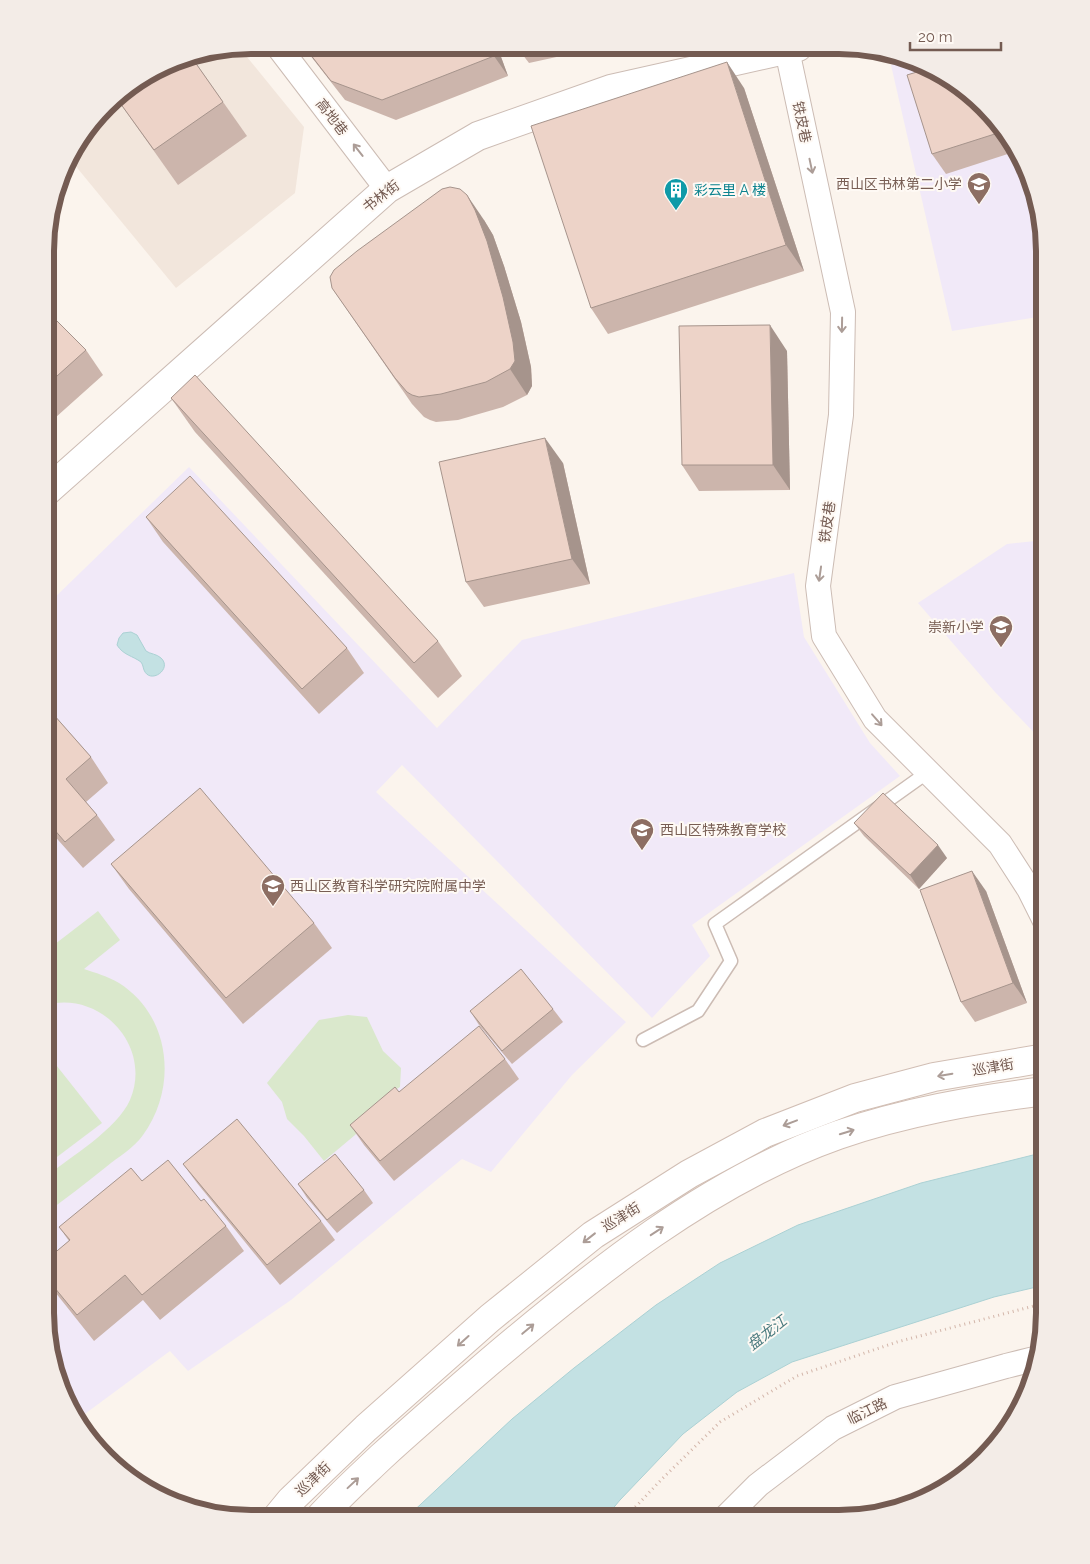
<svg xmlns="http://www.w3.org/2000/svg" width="1090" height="1564" font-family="Raleway,'Noto Sans SC',sans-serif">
<rect width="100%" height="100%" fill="#fbf4ed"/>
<polygon fill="#f2e6dc" points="239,47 304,127 295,193 176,288 69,158 72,148 115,96 184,56"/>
<g fill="#f1e9f8">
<polygon points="910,58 918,61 964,87 1024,160 1045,250 1044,316 952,331 891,65"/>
<polygon points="189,467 437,728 522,640 794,573 804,637 870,743 900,776 692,925 710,956 652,1018 402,765 376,792 626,1022 572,1075 491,1172 462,1159 291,1300 188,1371 170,1351 78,1419 66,1404 45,1314 46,606"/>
<polygon points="1045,540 1045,744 995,692 918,603 1007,544"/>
</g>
<g fill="#dae8cc">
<path d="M98,911L120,940L84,969C96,973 107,976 119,983C171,1016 178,1087 143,1135C134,1148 118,1157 106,1167C86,1183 65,1199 45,1214V1177C71,1157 117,1129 130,1100C153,1046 100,990 46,1005V951Z"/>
<polygon points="348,1015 367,1017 383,1051 401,1068 400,1087 378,1101 372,1117 355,1135 324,1161 304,1136 287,1119 282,1102 267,1083 319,1020"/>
<polygon points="45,1051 102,1123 45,1166"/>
</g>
<g fill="#c3e1e3" stroke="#abd1d4">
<path d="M131,632L137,635L146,651C150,654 157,654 161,658C173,669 150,685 144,670C143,667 143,665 141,662C133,656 123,655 117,645L119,638L123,633Z"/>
<polygon points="1045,1152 1045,1285 994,1297 792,1362 737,1392 683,1434 620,1500 605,1518 406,1518 512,1419 574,1368 656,1305 720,1263 798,1225 921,1183"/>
</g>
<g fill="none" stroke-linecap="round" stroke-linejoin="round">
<g stroke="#ccbcb4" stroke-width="15">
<polyline id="service" points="643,1040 698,1011 731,961 715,924 928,772"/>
</g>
<g stroke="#ccbcb4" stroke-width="26">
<g id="minor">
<polyline points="277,45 387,189"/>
<polyline points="787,50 843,312 841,415 818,586 824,636 875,719 1000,844 1029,889 1045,921"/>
<polyline points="724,1519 758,1485 833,1428 895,1397 1006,1366 1038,1358"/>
</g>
</g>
<g stroke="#ccbcb4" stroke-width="30">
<polyline id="tertiary" points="46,492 387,189 478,136 611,89 798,47"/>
</g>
<g stroke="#d1beb4" stroke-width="30">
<g id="secondary">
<polyline points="277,1517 291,1500 366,1428 490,1318 593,1235 689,1174 765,1133 855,1098 934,1077 1045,1058"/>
<path d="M319,1518C339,1496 360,1477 381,1457C416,1425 452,1394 488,1363C592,1275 708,1181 838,1135C905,1112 974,1100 1045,1091"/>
</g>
</g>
<polyline stroke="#d3b6aa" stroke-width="3" stroke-dasharray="1 4" stroke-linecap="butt" points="625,1518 661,1480 720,1422 797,1376 897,1342 1045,1303"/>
<use href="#service" stroke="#fff" stroke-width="12"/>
<use href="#minor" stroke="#fff" stroke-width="24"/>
<use href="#tertiary" stroke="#fff" stroke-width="28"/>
<use href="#secondary" stroke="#fff" stroke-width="28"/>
</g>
<g fill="#ccb5ac">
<polygon points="302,45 351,45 355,49 385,45 497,46 508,76 396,120 345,100"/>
<polygon points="516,46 607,46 529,63"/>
<polygon points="190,55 247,136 178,185 115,96"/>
<polygon points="964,87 1017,151 946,174 932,154"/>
<polygon points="744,88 804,271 608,334 591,308"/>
<polygon points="484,220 493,235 504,266 521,322 531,367 532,386 527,395 503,407 458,420 436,422 430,420 424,417 412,404 332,288"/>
<polygon points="47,311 86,350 103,375 46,426"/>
<polygon points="787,351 790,490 699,491 682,465"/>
<polygon points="171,398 438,641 462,676 438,698 195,432"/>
<polygon points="563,463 590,584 484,607 466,582"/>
<polygon points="146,517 347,648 364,673 319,714 163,542"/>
<polygon points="46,706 91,757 108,783 86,802 97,815 115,840 83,868 51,832 46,837"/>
<polygon points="854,823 947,858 919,889 864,836"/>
<polygon points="111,864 314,923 332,948 243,1024 129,889"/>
<polygon points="986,891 1027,1003 975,1022 961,1002"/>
<polygon points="553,1009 563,1022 512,1064 479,1025 470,1011"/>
<polygon points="505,1059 519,1079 394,1181 364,1145 350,1125 399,1092"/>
<polygon points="183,1164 321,1221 335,1240 280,1285 197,1183"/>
<polygon points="142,1181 201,1201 226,1226 244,1251 160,1320 143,1300 94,1341 55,1292 45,1278 45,1261 69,1241 59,1227"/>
<polygon points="298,1184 364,1190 373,1203 337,1233 307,1198"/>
</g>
<g fill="#a6948c">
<polygon points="490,46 497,46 508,76 494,56"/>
<polygon points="727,62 744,88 804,271 786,245"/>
<polygon points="467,195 484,220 493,235 504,266 521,322 531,367 532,386 527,395 510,369"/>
<polygon points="47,236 57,251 47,263"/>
<polygon points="770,325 787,351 790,490 773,465"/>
<polygon points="545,438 563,463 590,584 572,559"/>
<polygon points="938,845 947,858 919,889 910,875"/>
<polygon points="972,871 986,891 1027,1003 1013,983"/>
</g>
<g fill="#edd3c8" stroke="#a6948c">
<polygon points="303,45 351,45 355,49 385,45 490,46 494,56 382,100 331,81"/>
<polygon points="190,55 223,102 154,150 115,96 184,56"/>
<polygon points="727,62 786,245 591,308 531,126"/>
<polygon points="930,68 964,87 1001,132 932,154 907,75"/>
<polygon points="450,187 460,189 467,195 475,210 487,241 503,297 513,342 515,361 510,369 486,382 441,394 419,397 412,395 407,392 395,378 332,288 330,277 334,270 357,251 442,189"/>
<polygon points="47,311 86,350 47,385"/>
<polygon points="770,325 773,465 682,465 679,326"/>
<polygon points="195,375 438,641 414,663 171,398"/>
<polygon points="545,438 572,559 466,582 439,462"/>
<polygon points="190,476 347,648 302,689 146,517"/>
<polygon points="46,706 91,757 66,779 97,815 65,842 46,820 46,784 54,777 46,767"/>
<polygon points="46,769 53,778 46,784"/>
<polygon points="200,788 314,923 226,998 111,864"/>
<polygon points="883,793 938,845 910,875 854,823"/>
<polygon points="972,871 1013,983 961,1002 920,890"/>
<polygon points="521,969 553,1009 502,1051 470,1011"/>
<polygon points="479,1026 505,1059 380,1161 350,1125 395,1087 399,1092"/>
<polygon points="237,1119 321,1221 267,1265 183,1164"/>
<polygon points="335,1154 364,1190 327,1220 298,1184"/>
<polygon points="168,1160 201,1201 204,1199 226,1226 142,1295 125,1275 77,1315 45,1276 45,1261 70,1240 59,1227 131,1168 142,1181"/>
</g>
<defs><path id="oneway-shaft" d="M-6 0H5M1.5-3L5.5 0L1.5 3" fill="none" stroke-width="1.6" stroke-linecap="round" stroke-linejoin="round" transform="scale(1.25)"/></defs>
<g stroke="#ac9d97">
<use href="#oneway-shaft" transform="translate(358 150) rotate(-128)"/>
<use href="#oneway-shaft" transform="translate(811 166) rotate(78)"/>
<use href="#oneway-shaft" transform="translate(842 325) rotate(91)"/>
<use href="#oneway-shaft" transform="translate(820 574) rotate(98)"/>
<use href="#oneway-shaft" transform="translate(877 720) rotate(49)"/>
<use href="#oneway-shaft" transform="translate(945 1075) rotate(170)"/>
<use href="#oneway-shaft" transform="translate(790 1123) rotate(159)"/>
<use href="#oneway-shaft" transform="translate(847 1132) rotate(-17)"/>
<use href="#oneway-shaft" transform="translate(657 1231) rotate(-33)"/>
<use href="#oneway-shaft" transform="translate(589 1238) rotate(142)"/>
<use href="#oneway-shaft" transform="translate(528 1329) rotate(-40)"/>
<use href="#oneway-shaft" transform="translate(463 1341) rotate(138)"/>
<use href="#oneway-shaft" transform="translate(353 1483) rotate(-43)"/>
</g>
<defs>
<g id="school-pin" transform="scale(1.25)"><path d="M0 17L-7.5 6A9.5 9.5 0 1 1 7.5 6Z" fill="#8d6e63" stroke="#fef9f4"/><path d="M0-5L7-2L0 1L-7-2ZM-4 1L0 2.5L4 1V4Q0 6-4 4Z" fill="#fff"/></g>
<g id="building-pin" transform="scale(1.25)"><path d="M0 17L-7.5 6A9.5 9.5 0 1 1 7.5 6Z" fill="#0f9aa8" stroke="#fef9f4"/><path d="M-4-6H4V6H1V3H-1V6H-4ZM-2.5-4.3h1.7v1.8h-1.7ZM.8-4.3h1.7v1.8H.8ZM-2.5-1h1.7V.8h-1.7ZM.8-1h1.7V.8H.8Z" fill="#fff"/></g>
<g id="university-pin" transform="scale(1.25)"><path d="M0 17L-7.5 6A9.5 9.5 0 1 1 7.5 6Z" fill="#8d6e63" stroke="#fef9f4"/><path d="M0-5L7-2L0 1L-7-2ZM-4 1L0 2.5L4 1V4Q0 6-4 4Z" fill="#fff"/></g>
</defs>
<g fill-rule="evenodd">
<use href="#school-pin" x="979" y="184"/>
<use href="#building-pin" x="676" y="190"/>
<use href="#university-pin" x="1001" y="627"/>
<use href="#school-pin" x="642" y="830"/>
<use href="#school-pin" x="273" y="886"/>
</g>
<g text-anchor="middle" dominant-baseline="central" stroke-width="4" stroke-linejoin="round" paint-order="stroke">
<g font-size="14" fill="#745b52" stroke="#fef9f4">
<text transform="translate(332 117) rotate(52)">高地巷</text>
<text transform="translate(802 122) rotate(78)">铁皮巷</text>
<text transform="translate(381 196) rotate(-38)">书林街</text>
<text transform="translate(827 522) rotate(-82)">铁皮巷</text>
<text transform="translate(993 1067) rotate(-10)">巡津街</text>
<text transform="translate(621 1217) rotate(-32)">巡津街</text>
<text transform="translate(867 1411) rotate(-26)">临江路</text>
<text transform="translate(313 1479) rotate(-44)">巡津街</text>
</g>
<g font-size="14" fill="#785e54" stroke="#fef9f4" text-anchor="end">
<text x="962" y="184">西山区书林第二小学</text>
<text x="984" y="627">崇新小学</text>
<text x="660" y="830" text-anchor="start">西山区特殊教育学校</text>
<text x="290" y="886" text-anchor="start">西山区教育科学研究院附属中学</text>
</g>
<g font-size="14" fill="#0d838f" stroke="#fef9f4" text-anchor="start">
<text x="694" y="190">彩云里 A 楼</text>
</g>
<g font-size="15" font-style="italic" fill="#4a7a7e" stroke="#fef9f4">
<text transform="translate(767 1333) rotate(-38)">盘龙江</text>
</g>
</g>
<path d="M0 0H1090V1564H0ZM251 54H839A197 197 0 0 1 1036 251V1313A197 197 0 0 1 839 1510H251A197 197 0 0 1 54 1313V251A197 197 0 0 1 251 54Z" fill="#f3ece7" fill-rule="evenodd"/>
<path fill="none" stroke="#745b52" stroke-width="6" d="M251 54H839A197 197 0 0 1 1036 251V1313A197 197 0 0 1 839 1510H251A197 197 0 0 1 54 1313V251A197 197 0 0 1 251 54Z"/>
<path d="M910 42v8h91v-8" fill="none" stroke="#745b52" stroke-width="2.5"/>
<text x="918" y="42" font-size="15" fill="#745b52" stroke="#fef9f4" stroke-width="4" paint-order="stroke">20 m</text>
</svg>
